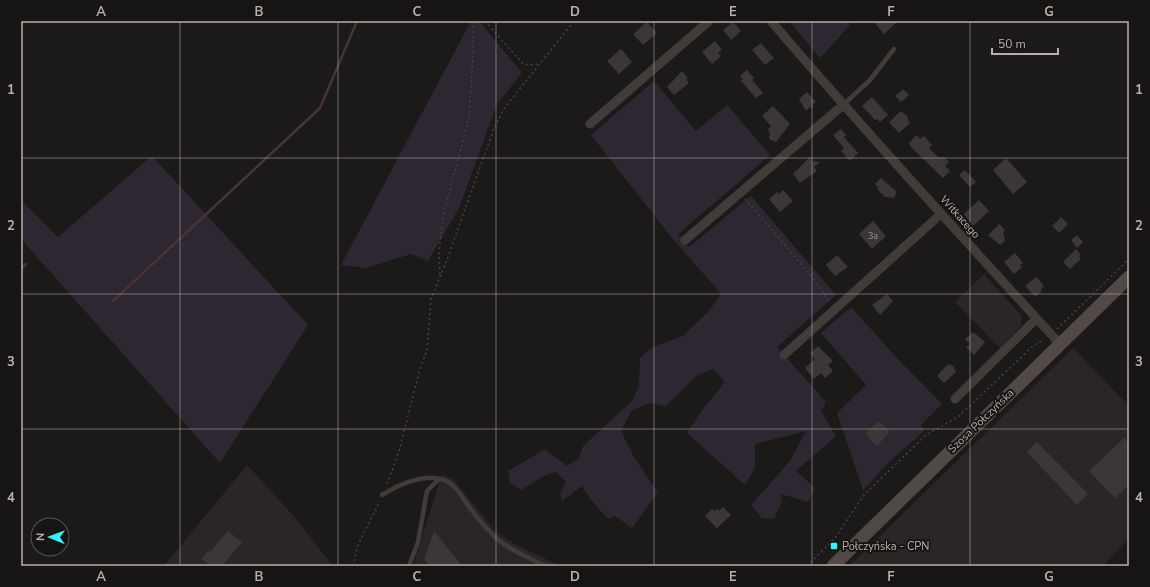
<svg xmlns="http://www.w3.org/2000/svg" width="1150" height="587" font-family="'Nunito Sans',sans-serif">
<rect width="100%" height="100%" fill="#1c1a19"/>
<g fill="#292625">
<polygon points="984,274 1021,315 1021,326 1000,348 955,302"/>
<polygon points="1073,348 1129,406 1129,538 1103,566 849,566"/>
<polygon points="247,465 292,514 333,566 164,566"/>
<polygon points="442,474 454,480 496,532 515,544 560,566 413,566"/>
</g>
<g fill="#2c2731">
<polygon points="471,21 479,21 522,73 497,104 459,208 428,261 411,254 366,268 341,265"/>
<polygon points="789,21 847,21 850,25 820,58"/>
<polygon points="654,81 696,131 727,105 770,155 678,234 689,247 751,196 836,295 777,347 826,402 821,411 836,436 796,471 815,488 808,502 781,494 782,502 774,519 762,518 751,505 790,461 806,431 755,444 755,468 745,485 687,433 703,409 725,382 713,369 696,376 666,406 650,403 632,410 621,431 633,455 658,493 632,528 615,516 608,519 591,500 582,486 562,501 560,494 566,482 556,472 544,476 521,490 510,483 508,471 545,449 567,466 579,458 583,446 632,401 639,386 640,358 652,347 683,336 709,311 721,294 672,238 591,135"/>
<polygon points="152,156 308,325 220,463 21,239 21,200 58,237"/>
<polygon points="851,307 896,357 942,404 921,425 924,431 890,461 863,490 837,413 866,385 821,333"/>
</g>
<g fill="none" stroke-linecap="round" stroke-linejoin="round">
<g stroke="#483337" stroke-width="2.5">
<polyline points="21,269 26,264"/>
<polyline points="113,301 320,108 357,21"/>
</g>
</g>
<g fill="#3b3736">
<polygon points="873,21 898,21 884,34"/>
<polygon points="647,22 657,33 643,45 633,34"/>
<polygon points="733,22 741,31 731,40 723,30"/>
<polygon points="715,41 722,50 718,53 721,56 712,64 702,52"/>
<polygon points="761,43 774,58 765,65 752,50"/>
<polygon points="621,49 632,62 619,74 607,61"/>
<polygon points="747,70 754,78 752,80 763,93 756,98 741,81 743,79 740,76"/>
<polygon points="682,71 688,78 686,79 689,83 674,95 667,87"/>
<polygon points="903,89 909,95 901,102 895,96"/>
<polygon points="807,92 816,102 813,104 813,108 810,107 806,111 799,99"/>
<polygon points="872,97 888,115 880,122 877,119 875,120 862,106"/>
<polygon points="773,106 790,124 776,142 769,139 770,133 768,129 771,126 762,116"/>
<polygon points="901,111 908,117 908,120 910,123 899,133 889,122"/>
<polygon points="841,129 846,135 844,137 858,153 850,161 841,151 844,148 833,135"/>
<polygon points="917,135 920,139 924,136 932,145 929,148 938,157 944,157 949,162 945,166 950,171 943,178 911,147 909,143"/>
<polygon points="810,157 813,161 820,162 814,167 817,171 800,183 793,174"/>
<polygon points="1006,158 1027,182 1013,194 993,170"/>
<polygon points="965,170 976,182 970,187 959,175"/>
<polygon points="881,178 897,192 894,198 885,197 877,189 879,188 875,184"/>
<polygon points="783,190 793,201 780,212 769,199 777,192 779,194"/>
<polygon points="979,200 989,211 973,226 964,214"/>
<polygon points="1061,217 1068,224 1059,233 1052,226"/>
<polygon points="873,221 886,236 872,249 859,234"/>
<polygon points="999,224 1005,230 1003,232 1005,241 1000,245 988,235"/>
<polygon points="1077,235 1083,242 1077,248 1071,240"/>
<polygon points="1076,249 1081,255 1079,257 1081,259 1070,269 1063,262"/>
<polygon points="1015,253 1023,263 1020,265 1022,267 1014,274 1004,262"/>
<polygon points="837,255 848,267 835,276 826,265"/>
<polygon points="1036,277 1044,286 1041,289 1042,291 1035,297 1025,286"/>
<polygon points="887,294 893,301 880,315 872,305"/>
<polygon points="973,332 985,342 974,355 966,347 970,344 965,339"/>
<polygon points="818,346 833,361 828,365 833,371 825,378 821,373 814,379 805,368 815,359 810,353"/>
<polygon points="948,364 953,366 956,372 944,383 937,376"/>
<polygon points="879,421 890,432 877,446 865,434"/>
<polygon points="1124,438 1129,443 1129,485 1115,498 1089,471"/>
<polygon points="1037,442 1088,494 1077,505 1027,452"/>
<polygon points="723,507 731,515 717,528 705,516 712,509 715,511 717,509 719,511"/>
<polygon points="228,531 242,542 222,566 210,566 202,559 208,551 210,552"/>
<polygon points="434,531 462,566 430,566 424,559"/>
</g>
<g fill="none" stroke-linecap="round" stroke-linejoin="round">
<g stroke="#484140" stroke-width="1.5" stroke-dasharray="2 3" stroke-linecap="butt">
<polyline points="485,21 523,64 530,65 538,64"/>
<polyline points="745,199 810,274 830,303"/>
<polyline points="440,274 439,252 443,216 469,118 473,55 473,21"/>
<polyline points="1057,329 1129,259"/>
<polyline points="387,484 399,451 420,369 427,350 431,299 448,257 493,131 503,110 574,21"/>
<polyline points="353,566 358,545 380,501"/>
<polyline points="807,566 835,538 864,495 926,435 958,417 1034,345 1044,340"/>
</g>
<g stroke="#413b3a" stroke-width="4.5">
<polyline points="843,105 870,80 894,49"/>
<path d="M382,495C399,484 433,469 451,484C459,490 464,500 470,508C478,519 487,529 496,538C510,551 528,556 544,566"/>
<polyline points="409,566 418,542 427,491 439,479"/>
</g>
<g stroke="#413b3a" stroke-width="9">
<path d="M771,21C865,131 962,237 1060,344"/>
<polyline points="590,124 709,21"/>
<polyline points="685,240 843,105"/>
<polyline points="784,355 941,214"/>
<polyline points="955,399 1036,319"/>
</g>
<polyline stroke="#514948" stroke-width="13" points="833,566 1129,277"/>
</g>
<path fill="none" stroke="#bcacab" stroke-width="1" stroke-opacity="0.55" d="M180,21V566M338,21V566M496,21V566M654,21V566M812,21V566M970,21V566M21,158H1129M21,294H1129M21,429H1129"/>
<rect fill="#34f2f9" stroke="#171514" stroke-width="1.5" x="830" y="542" width="8" height="8" rx="2"/>
<g text-anchor="middle" dominant-baseline="central" stroke-width="4" stroke-linejoin="round" paint-order="stroke">
<g font-size="9" fill="#9c8f8e">
<text x="873" y="236">3a</text>
</g>
<g font-size="11" fill="#bcacab" stroke="#171514">
<text transform="translate(960 217) rotate(48)">Witkacego</text>
<text transform="translate(981 421) rotate(-44)">Szosa Połczyńska</text>
</g>
<g font-size="11" fill="#bcacab" stroke="#171514" text-anchor="start">
<text x="842" y="546">Połczyńska - CPN</text>
</g>
</g>
<rect width="1150" height="587" fill="none" stroke="#171514" stroke-width="44"/>
<g transform="translate(50 537) rotate(271)"><circle r="19" fill="#171514" stroke="#595150"/>
<path d="M0-3L7 15L0 10L-7 15Z" fill="#34f2f9"/>
<text y="-6" font-size="11" font-weight="bold" text-anchor="middle" fill="#bcacab">N</text>
</g>
<path d="M992 48v6h66v-6" fill="none" stroke="#bcacab" stroke-width="2"/>
<text x="998" y="48" font-size="12" fill="#bcacab" stroke="#171514" stroke-width="3" paint-order="stroke">50 m</text>
<rect x="22" y="22" width="1106" height="543" fill="none" stroke="#bcacab" stroke-width="1.5"/>
<g font-size="13" text-anchor="middle" font-weight="bold" fill="#bcacab">
<text x="101" y="16">A</text>
<text x="259" y="16">B</text>
<text x="417" y="16">C</text>
<text x="575" y="16">D</text>
<text x="733" y="16">E</text>
<text x="891" y="16">F</text>
<text x="1049" y="16">G</text>
<text x="11" y="94">1</text>
<text x="1139" y="94">1</text>
<text x="11" y="230">2</text>
<text x="1139" y="230">2</text>
<text x="11" y="366">3</text>
<text x="1139" y="366">3</text>
<text x="11" y="502">4</text>
<text x="1139" y="502">4</text>
<text x="101" y="581">A</text>
<text x="259" y="581">B</text>
<text x="417" y="581">C</text>
<text x="575" y="581">D</text>
<text x="733" y="581">E</text>
<text x="891" y="581">F</text>
<text x="1049" y="581">G</text>
</g>
</svg>
